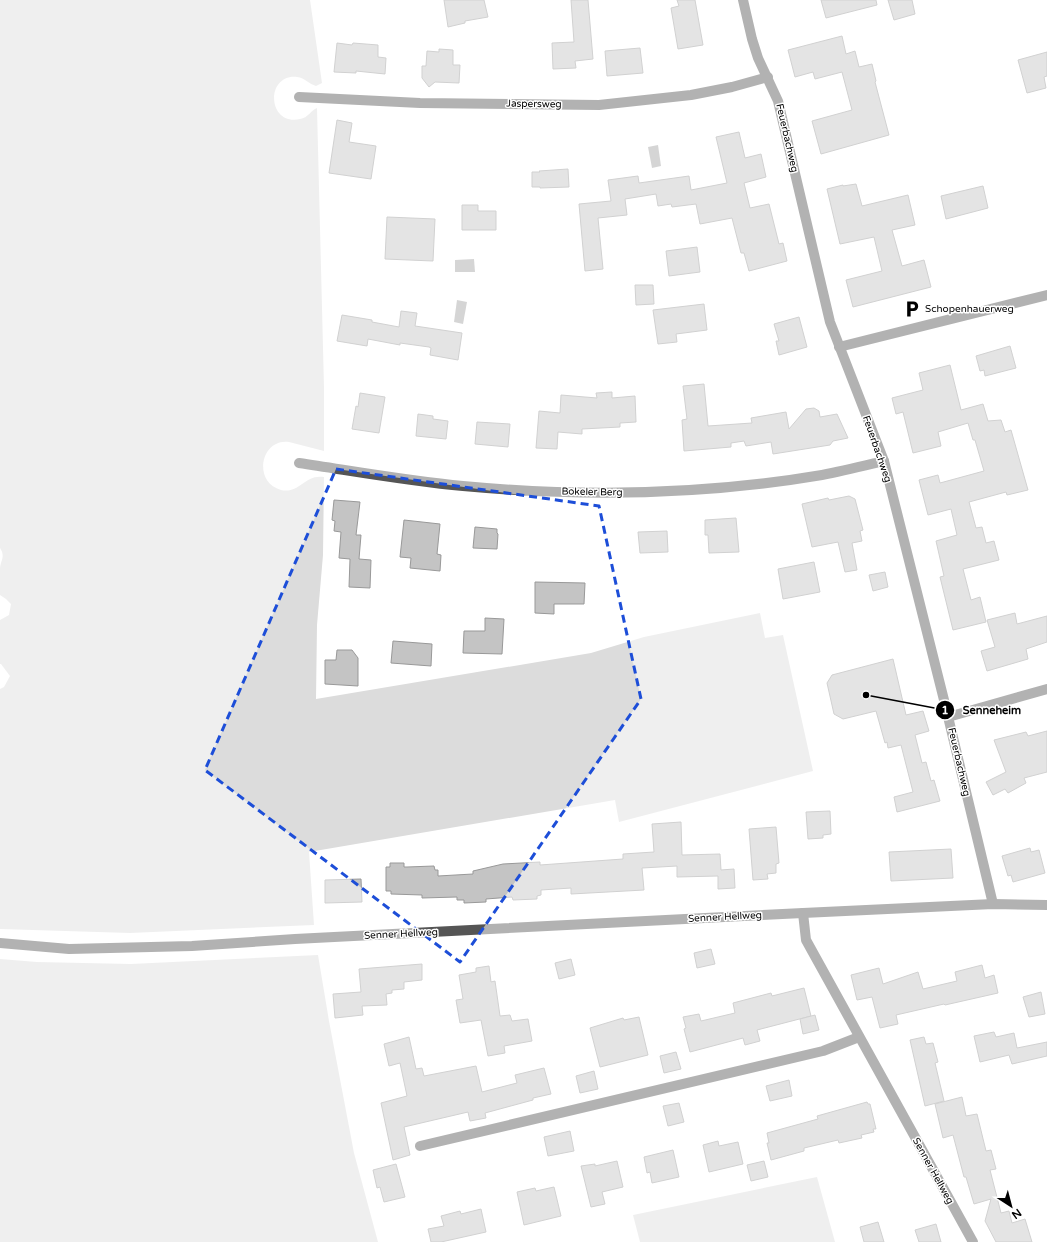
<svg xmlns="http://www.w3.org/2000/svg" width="1047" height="1242" font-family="'Varela Round',sans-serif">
<rect width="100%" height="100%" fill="#fff"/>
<g fill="#dcdcdc">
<path d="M0,0H310L322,83L316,86C309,84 305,78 297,77C265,74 267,126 300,119C308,118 311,110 317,108L324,387V451L289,442C261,438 252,482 281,490C300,494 304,474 324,477L323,555L317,625L316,699L591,653L644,637L760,613L765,638L783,635L813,771L619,822L615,800L309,852L314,925L130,933L0,929V689L4,687L10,676L1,664H0V620L9,615L11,604L6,599L0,595C0,586 0,577 0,569C0,561 6,557 0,548Z"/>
<polygon points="318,955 329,1021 354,1153 378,1242 0,1242 0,959 37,962 131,964"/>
<polygon points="817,1177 835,1242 640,1242 633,1215"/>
</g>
<g fill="#a3a3a3">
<polygon points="658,145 661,166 652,168 648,147"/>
<polygon points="474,259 475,272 455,272 455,260"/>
<polygon points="457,300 467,302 463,324 454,322"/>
</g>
<g fill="#c4c4c4" stroke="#999">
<polygon points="444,0 484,0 488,17 465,21 465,23 448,27"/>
<polygon points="571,0 588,0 593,59 575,61 576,68 553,69 552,43 574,42"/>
<polygon points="677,0 695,0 703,45 678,49 671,8 679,6"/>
<polygon points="821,0 876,0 877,5 826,18"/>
<polygon points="888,0 912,0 915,14 894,20"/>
<polygon points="842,36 846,54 855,51 859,67 872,64 876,81 875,82 889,135 821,154 812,121 852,110 842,72 815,79 813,72 795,77 788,50"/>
<polygon points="337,43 352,45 353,43 378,45 378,57 386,58 385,74 356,71 356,73 334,72"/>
<polygon points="640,48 643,73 607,76 605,51"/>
<polygon points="439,49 453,50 453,65 460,65 459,83 435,82 429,87 422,78 422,66 426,66 427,51 439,52"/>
<polygon points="1047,52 1047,76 1044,77 1046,88 1027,93 1018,60"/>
<polygon points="337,120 352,123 349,142 376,146 371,179 329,173"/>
<polygon points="739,132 745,158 761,154 766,177 744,183 750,208 769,204 779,244 783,243 787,261 749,271 744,253 741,253 732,218 700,224 696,204 672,207 671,204 658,206 656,194 625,199 627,215 598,218 603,269 585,271 579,204 611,201 608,180 638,176 639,183 689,176 691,190 727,183 716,137"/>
<polygon points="568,169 569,187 540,188 540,187 532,187 532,172 540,172 539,171"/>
<polygon points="856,184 862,206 908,195 915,225 892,230 902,266 924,260 931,287 853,307 846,280 882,271 874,237 840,244 827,189 843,185 843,186"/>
<polygon points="983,186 988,208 946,219 941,196"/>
<polygon points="462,205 478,205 478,211 496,211 496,230 462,230"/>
<polygon points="387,217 435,219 433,261 385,259"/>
<polygon points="697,247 700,272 669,276 666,251"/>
<polygon points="635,285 653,285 654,304 636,305"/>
<polygon points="704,304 707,330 676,334 677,342 658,344 653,310"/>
<polygon points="401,311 417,313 415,326 462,333 458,360 430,355 431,348 429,347 400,343 400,345 368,339 367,346 337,341 342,315 372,320 372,322 399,327"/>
<polygon points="799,317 807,347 779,355 776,341 779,341 774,324"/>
<polygon points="1010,346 1016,368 985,376 984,370 980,371 976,356"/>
<polygon points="950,365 961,410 983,404 988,421 1001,420 1005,432 1011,430 1028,490 1007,495 1006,492 969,502 976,528 982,527 986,543 994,541 999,560 963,569 971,600 980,597 986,622 953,630 940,577 944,576 936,541 957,535 951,509 928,515 919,480 938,475 940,483 984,471 975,440 973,440 968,423 938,432 941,446 913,453 903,412 896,414 892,398 923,390 919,373"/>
<polygon points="704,384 708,426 752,423 751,418 786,412 789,429 806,409 814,408 819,411 820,417 837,414 848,438 833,441 830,445 773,454 771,442 746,446 744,441 731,443 731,447 684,451 682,420 687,419 683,386"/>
<polygon points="612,392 612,398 635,396 636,422 620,423 620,427 582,429 582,434 558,432 557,449 536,448 539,411 560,413 561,395 597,398 596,393"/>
<polygon points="360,393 385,397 379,433 352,429 356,406 358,407"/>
<polygon points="418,414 433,416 433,419 448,421 446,439 416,436"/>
<polygon points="477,422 510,424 508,447 475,444"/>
<polygon points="849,496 855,499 863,530 860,531 862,541 852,543 857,570 845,572 838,542 812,547 802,504 828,498 829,500"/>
<polygon points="334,500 360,502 356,535 361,535 359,559 371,560 370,588 349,587 350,559 339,558 341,532 334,531 335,521 332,520"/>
<polygon points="736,518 739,552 709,553 708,535 705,535 705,520"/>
<polygon points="404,520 440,524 437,554 441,555 440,571 410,568 411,558 400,557"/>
<polygon points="475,527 497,529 497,533 498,534 497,549 473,548"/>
<polygon points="667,531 668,552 640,553 638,532"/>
<polygon points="814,562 820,592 783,599 778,569"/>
<polygon points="885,572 888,587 873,591 869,575"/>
<polygon points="535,582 585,583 584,604 554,604 554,614 535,613"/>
<polygon points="1015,613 1017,624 1047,616 1047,642 1026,649 1028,659 987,671 981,651 995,647 987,620"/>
<polygon points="485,618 504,619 502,654 463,653 464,631 485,631"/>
<polygon points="393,641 432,644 431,666 391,663"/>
<polygon points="337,650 352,650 358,658 358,686 325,684 325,660 336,660"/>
<polygon points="893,659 906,715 923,711 929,731 915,735 922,763 926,762 931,781 934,780 940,801 897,812 894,797 913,792 901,745 888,748 887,742 885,743 876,711 843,719 834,714 827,683 832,675"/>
<polygon points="1047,731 1047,772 1024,778 1026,783 1008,793 1005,789 993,795 986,782 1006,772 994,740 1026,732 1028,736"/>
<polygon points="830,811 831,834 823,835 823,838 808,839 806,812"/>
<polygon points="681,822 682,855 720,854 721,870 734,869 735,888 718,889 718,876 677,877 677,866 642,868 644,890 571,894 571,888 541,890 541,895 537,896 537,899 513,900 512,897 486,899 486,902 464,903 464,900 457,900 457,897 422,898 422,895 391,894 391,891 386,891 386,867 390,867 390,863 404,863 404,867 407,867 434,866 435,870 438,870 438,876 473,874 473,871 503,864 540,862 540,865 623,859 623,854 654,852 652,824"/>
<polygon points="776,827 779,863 776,864 776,873 767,874 768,879 753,880 749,829"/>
<polygon points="1030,848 1031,852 1039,850 1045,873 1013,882 1011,875 1008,876 1002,856"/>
<polygon points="951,849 953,878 891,881 889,852"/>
<polygon points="361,879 362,902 325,903 325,880"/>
<polygon points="711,949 715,964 697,968 694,953"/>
<polygon points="571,959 575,975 559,979 555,963"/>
<polygon points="422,964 422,980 404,982 404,989 392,990 392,993 386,994 387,1005 362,1006 363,1015 335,1018 333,994 361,992 359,969"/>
<polygon points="982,965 985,978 994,975 998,993 945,1005 944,1004 896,1015 898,1024 880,1028 872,997 857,1000 851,975 879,968 883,984 918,972 923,989 957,981 955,972"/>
<polygon points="489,966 491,982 495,981 500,1016 510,1015 512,1021 528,1019 532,1041 504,1046 505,1053 488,1056 481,1020 460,1023 456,1000 463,999 459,975 476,972 476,968"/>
<polygon points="804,988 811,1016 757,1030 760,1041 745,1045 743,1038 690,1052 684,1029 686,1028 683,1017 699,1014 701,1021 735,1013 733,1003 771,993 772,996"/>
<polygon points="1041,992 1045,1014 1029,1017 1023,997"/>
<polygon points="815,1015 819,1030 803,1034 800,1019"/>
<polygon points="639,1017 648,1055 600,1067 590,1028 623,1018 624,1020"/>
<polygon points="994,1032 996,1037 1014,1033 1017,1048 1047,1042 1047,1056 1012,1064 1009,1055 980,1062 974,1036"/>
<polygon points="409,1037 416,1069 422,1068 424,1076 476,1066 482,1092 517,1083 515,1075 544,1068 551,1094 533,1098 533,1100 485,1113 486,1118 470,1121 468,1112 404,1127 410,1155 393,1160 381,1103 407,1096 400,1063 389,1066 384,1044"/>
<polygon points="924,1037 926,1044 933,1043 938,1062 935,1063 944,1101 925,1106 910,1040"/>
<polygon points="676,1052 681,1069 664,1073 660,1056"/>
<polygon points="594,1071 598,1089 580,1093 576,1076"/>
<polygon points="789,1080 792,1096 770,1101 766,1086"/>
<polygon points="962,1097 966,1116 977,1114 986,1151 991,1150 996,1169 990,1170 1001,1213 1009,1211 1012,1223 1025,1219 1032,1242 996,1242 985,1221 991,1199 974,1204 966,1177 964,1177 953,1135 943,1138 935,1104"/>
<polygon points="867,1102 868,1104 870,1104 876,1129 873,1129 874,1132 861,1135 862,1138 839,1143 838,1140 804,1148 804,1151 771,1160 767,1143 769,1143 767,1133 818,1119 817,1116"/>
<polygon points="679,1103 684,1122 668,1126 663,1106"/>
<polygon points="570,1131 574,1151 548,1156 544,1137"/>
<polygon points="718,1141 719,1146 738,1142 743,1164 709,1172 703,1145"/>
<polygon points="673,1150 679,1177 652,1183 650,1172 647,1173 644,1157"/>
<polygon points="617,1161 623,1187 602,1192 605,1204 591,1207 581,1166 595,1164 595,1166"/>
<polygon points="764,1161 768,1177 751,1181 747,1165"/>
<polygon points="396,1164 405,1197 384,1202 380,1187 377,1188 373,1170"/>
<polygon points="554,1187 561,1216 524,1225 517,1192 535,1188 536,1191"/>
<polygon points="481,1209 486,1232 441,1242 431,1242 428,1229 444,1226 441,1216 460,1211 461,1214"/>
<polygon points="878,1222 884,1242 864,1242 860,1227"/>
<polygon points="936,1224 941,1242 919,1242 915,1230"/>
</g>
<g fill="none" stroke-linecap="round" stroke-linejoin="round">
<g stroke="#555" stroke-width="10">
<polyline points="743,0 752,39 758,58 778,101 830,322 884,461 944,700 993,904"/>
<polyline points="299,97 420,103 599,105 691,95 732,87 768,77"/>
<polyline points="839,347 1047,295"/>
<path d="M299,463C353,471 408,481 463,486C582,497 704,495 822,475C843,471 863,466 884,461"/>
<polyline points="948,717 1047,689"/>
<polyline points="803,913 806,940 973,1242"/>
<polyline points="0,943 69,949 192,946 295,939 803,913 993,904 1047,905"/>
<polyline points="420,1146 823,1051 859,1037"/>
</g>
</g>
<path d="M0 0H1047V1242H0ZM336,469L599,506L641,699L460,962L205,770Z" fill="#fff" fill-opacity=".55" fill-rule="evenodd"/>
<path fill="none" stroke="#1d4ed8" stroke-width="3" stroke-dasharray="8 5" stroke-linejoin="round" d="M336,469L599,506L641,699L460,962L205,770Z"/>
<defs>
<g id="parking-bare" transform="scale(1.38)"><path d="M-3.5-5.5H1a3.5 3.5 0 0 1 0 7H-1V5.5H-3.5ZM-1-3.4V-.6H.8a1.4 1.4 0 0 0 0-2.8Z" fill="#000" stroke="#fff" stroke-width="2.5" paint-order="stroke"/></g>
</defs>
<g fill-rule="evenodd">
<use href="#parking-bare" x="912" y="309"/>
</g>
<g text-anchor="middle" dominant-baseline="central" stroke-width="3" stroke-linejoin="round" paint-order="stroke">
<g font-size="10" fill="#000" stroke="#fff">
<text transform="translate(534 104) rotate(1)">Jaspersweg</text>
<text transform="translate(787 138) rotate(77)">Feuerbachweg</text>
<text transform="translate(877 449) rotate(71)">Feuerbachweg</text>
<text transform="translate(592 492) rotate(1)">Bokeler Berg</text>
<text transform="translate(959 762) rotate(77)">Feuerbachweg</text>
<text transform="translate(725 917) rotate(-3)">Senner Hellweg</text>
<text transform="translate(401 934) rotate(-3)">Senner Hellweg</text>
<text transform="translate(933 1171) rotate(61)">Senner Hellweg</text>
</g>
<g font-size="10" fill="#000" stroke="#fff" text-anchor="start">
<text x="925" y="309">Schopenhauerweg</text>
</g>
</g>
<path fill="none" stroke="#000" stroke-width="1.5" d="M866 695L945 710"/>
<g fill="#000" stroke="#fff" stroke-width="1.5">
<circle cx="866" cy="695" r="4"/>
<circle cx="945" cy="710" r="10"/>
</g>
<g font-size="12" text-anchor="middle" font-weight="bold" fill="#fff">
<text x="945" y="714">1</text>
</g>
<g font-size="11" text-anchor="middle" font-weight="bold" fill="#000" stroke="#fff" stroke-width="3" stroke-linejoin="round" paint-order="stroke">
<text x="992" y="714">Senneheim</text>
</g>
<g transform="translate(1011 1206) rotate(144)" stroke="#ffffff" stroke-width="3" paint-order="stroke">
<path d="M0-3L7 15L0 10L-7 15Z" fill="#000000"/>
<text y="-6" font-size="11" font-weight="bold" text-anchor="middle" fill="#000000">N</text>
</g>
</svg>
